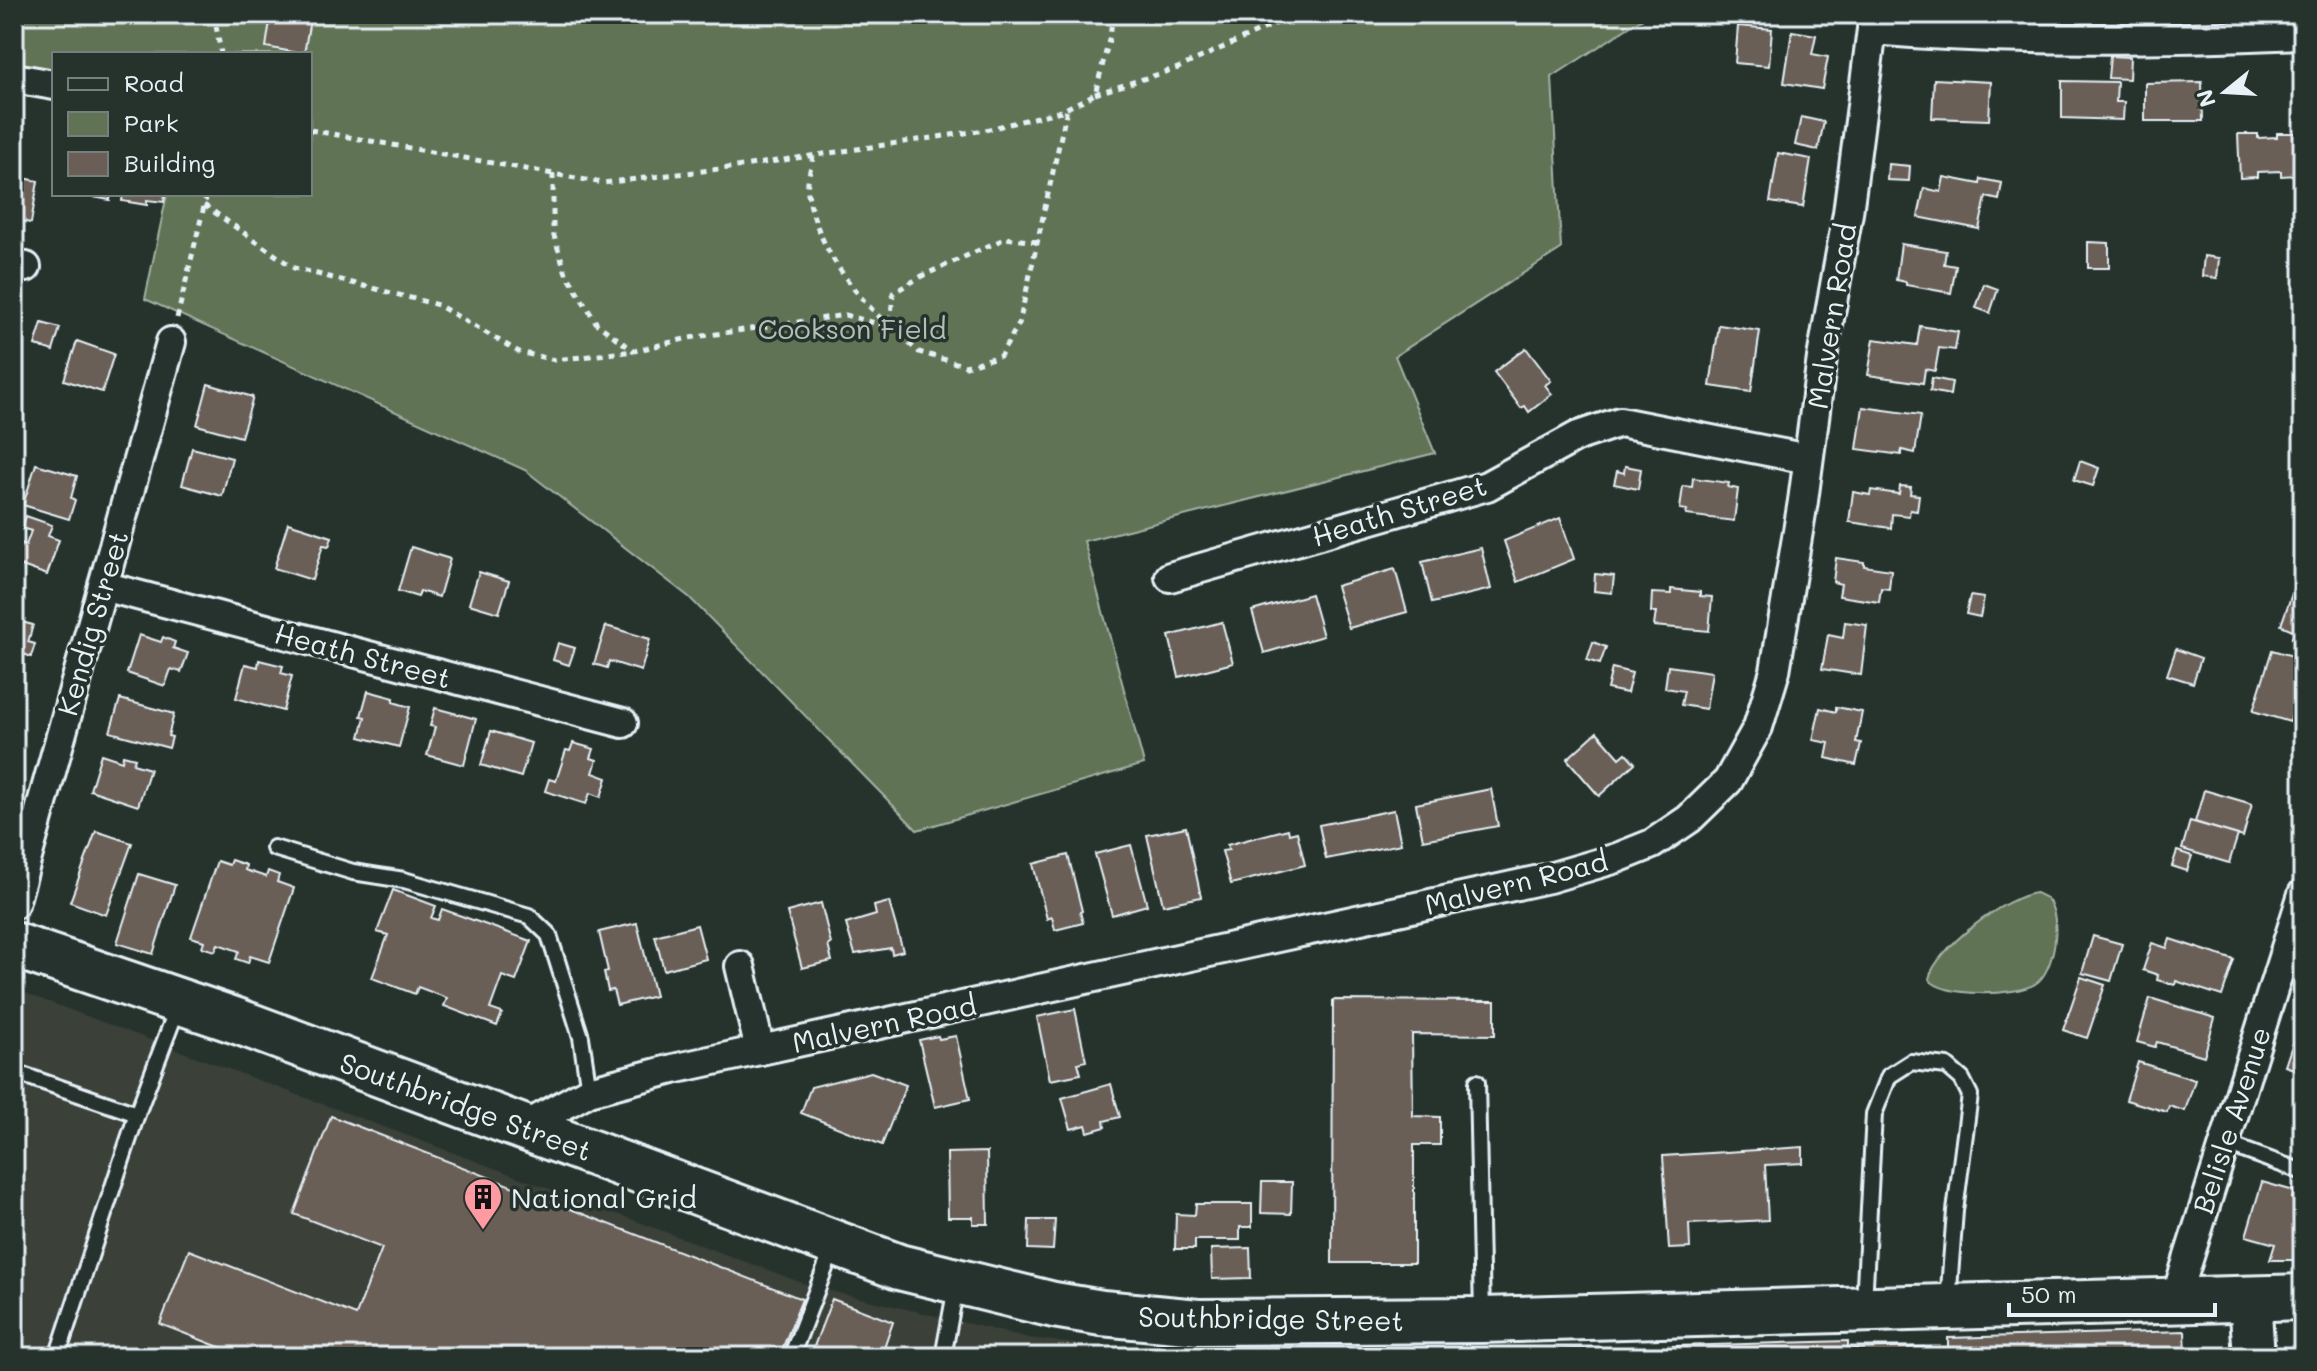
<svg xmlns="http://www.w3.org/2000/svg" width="2317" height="1371" font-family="Mali,sans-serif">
<rect width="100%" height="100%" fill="#26332d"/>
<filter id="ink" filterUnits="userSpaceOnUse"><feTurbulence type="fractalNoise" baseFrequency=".0125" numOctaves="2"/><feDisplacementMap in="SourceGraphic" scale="16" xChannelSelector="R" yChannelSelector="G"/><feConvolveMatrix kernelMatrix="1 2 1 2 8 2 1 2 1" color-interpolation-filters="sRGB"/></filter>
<g filter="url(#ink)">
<polygon fill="#3a4039" points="14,989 813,1287 1029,1338 1178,1357 14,1357"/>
<g fill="#607355" stroke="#a4b2a6" stroke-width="2">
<polygon points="14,14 1649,14 1552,77 1561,249 1395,356 1435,453 1084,541 1144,764 917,830 689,597 525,470 145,299 167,194 310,194 310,54 54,54 54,69 14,62"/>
<path d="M2036,893C2039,895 2044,896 2047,899C2063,916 2055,972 2035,984C2016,996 1942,998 1929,979C1934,950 2007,895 2036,893Z"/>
</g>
<g fill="#6a5e56" stroke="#e8f1f8" stroke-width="2">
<polygon points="271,14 311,14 304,54 266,47"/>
<polygon points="1738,26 1772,29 1769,66 1735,63"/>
<polygon points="1792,31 1816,35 1812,54 1828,57 1822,89 1784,83"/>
<polygon points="2110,56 2130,57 2129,79 2108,78"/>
<polygon points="1934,79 1991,82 1989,120 1932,118"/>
<polygon points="2062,81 2117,82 2116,102 2124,102 2123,120 2062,118"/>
<polygon points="2202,82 2203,121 2145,121 2145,83"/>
<polygon points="1801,117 1824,122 1818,150 1795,145"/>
<polygon points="2277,133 2297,133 2298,175 2281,176 2281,171 2257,172 2257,177 2240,178 2238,134 2258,134 2258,138 2277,137"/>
<polygon points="1778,153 1811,159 1803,207 1770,202"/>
<polygon points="1888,164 1910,166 1909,181 1887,180"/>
<polygon points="14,176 38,181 31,223 14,220"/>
<polygon points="1944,177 1980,184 1981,179 2002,183 1999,200 1986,197 1979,229 1918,217 1924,188 1941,192"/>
<polygon points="93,194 111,194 110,200 93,197"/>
<polygon points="123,194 165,194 164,202 147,200 147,205 122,201"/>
<polygon points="2088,242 2109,243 2109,268 2088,268"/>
<polygon points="1901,244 1946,251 1944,264 1956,266 1951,293 1906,285 1906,282 1896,280"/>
<polygon points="2204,256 2219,258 2217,278 2202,276"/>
<polygon points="1984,284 1998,289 1990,313 1976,308"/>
<polygon points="42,323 60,328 53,351 35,345"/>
<polygon points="1719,325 1760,331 1751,392 1710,386"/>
<polygon points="1920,326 1958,332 1955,350 1939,348 1935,371 1925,369 1923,383 1868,375 1874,339 1917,345"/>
<polygon points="77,341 114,354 102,392 64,380"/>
<polygon points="1526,348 1551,381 1545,385 1552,394 1529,412 1525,406 1521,408 1494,372"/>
<polygon points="1932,378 1952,382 1950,395 1930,391"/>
<polygon points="208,384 253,397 241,437 197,425"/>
<polygon points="1863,407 1921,415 1915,453 1902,450 1901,455 1857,449"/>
<polygon points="192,448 232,458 222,496 182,485"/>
<polygon points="2080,461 2099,468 2093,486 2074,480"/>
<polygon points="36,464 77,476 71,498 75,500 69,519 23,505"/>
<polygon points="1625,466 1641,469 1638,489 1614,484 1617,471 1624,473"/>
<polygon points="1693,478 1729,483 1728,487 1738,489 1734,521 1686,515 1687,510 1680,509 1683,486 1692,487"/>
<polygon points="1900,486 1911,487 1910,494 1919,495 1917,511 1910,510 1909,516 1892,514 1891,528 1849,522 1853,492 1870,495 1871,490 1899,494"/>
<polygon points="26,516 52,525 48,536 59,540 47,575 14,563 18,542 26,545 31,531 22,528"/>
<polygon points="1560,518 1574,559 1518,582 1504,541"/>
<polygon points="288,523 332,537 329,546 323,545 312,580 274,568"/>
<polygon points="411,547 450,559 439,597 420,591 418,597 398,591"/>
<polygon points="1481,548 1491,589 1432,603 1422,562"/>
<polygon points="1836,558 1864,562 1864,566 1891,570 1889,589 1881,588 1879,602 1839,596 1841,584 1833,582"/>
<polygon points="1395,569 1407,612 1349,628 1336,586"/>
<polygon points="479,572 509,581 499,613 469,604"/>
<polygon points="1595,574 1614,576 1612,593 1594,591"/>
<polygon points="1671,589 1700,592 1700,596 1712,597 1709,631 1654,626 1656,612 1651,612 1652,593 1671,594"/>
<polygon points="2293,591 2303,594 2303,642 2292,638 2295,631 2281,625"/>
<polygon points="1311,594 1323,636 1264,653 1252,611"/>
<polygon points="1970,596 1984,598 1980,617 1966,614"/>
<polygon points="14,620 33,625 28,642 35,644 31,657 24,654 18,675 14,674"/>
<polygon points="1222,622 1233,663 1179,677 1169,636"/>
<polygon points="1845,622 1867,625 1861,675 1822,669 1828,635 1843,638"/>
<polygon points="606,626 650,639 641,671 609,661 607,668 594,664"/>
<polygon points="139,635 161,642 163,637 175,642 173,648 188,653 181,672 171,669 165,686 127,673"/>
<polygon points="1593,642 1606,647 1600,664 1587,660"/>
<polygon points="558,643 575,648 569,665 553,660"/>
<polygon points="2176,649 2201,658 2193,683 2167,675"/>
<polygon points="2272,650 2303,659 2303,699 2297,697 2290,722 2253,711"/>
<polygon points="259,660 283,666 281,673 292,676 283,711 236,698 245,664 258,667"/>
<polygon points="1668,666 1712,672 1706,709 1681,705 1684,691 1665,688"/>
<polygon points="1612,668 1632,673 1627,693 1607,689"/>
<polygon points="368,691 394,698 393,702 410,707 399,747 360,737 365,717 361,716"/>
<polygon points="120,699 174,714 168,736 172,737 169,748 110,732"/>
<polygon points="1836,707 1862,712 1856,742 1861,743 1856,765 1826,758 1829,743 1813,740 1820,708 1836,712"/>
<polygon points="435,708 476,719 464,765 427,755 435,727 430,726"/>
<polygon points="491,731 531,743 521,777 481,765"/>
<polygon points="1597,732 1620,758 1626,753 1635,763 1599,796 1567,759"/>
<polygon points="573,743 594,749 591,758 597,760 593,773 607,778 601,797 590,793 586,804 545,791 549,779 556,781 566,750 570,751"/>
<polygon points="101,754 122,761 123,755 135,758 133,764 150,769 138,806 90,790"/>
<polygon points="1491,789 1498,826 1423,840 1416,804"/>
<polygon points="2204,790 2252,804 2243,837 2195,822"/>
<polygon points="1394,810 1401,844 1326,859 1319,825"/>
<polygon points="2190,821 2238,835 2229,863 2182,849"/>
<polygon points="1186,827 1201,897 1163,905 1147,835"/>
<polygon points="1288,829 1289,834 1297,832 1305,865 1231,884 1222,851 1229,850 1227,845"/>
<polygon points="96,831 132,843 106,915 70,902"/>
<polygon points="1131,845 1147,905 1112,915 1095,854"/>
<polygon points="2177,851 2192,856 2187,871 2172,866"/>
<polygon points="1068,855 1082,911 1080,912 1083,923 1055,930 1052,917 1047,919 1033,864"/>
<polygon points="231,860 246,865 245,870 266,877 268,871 279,875 277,882 294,888 269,962 250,956 248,963 236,959 239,951 218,944 215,951 202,947 204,941 191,937 217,861 229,865"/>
<polygon points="139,874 175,885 153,954 117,943"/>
<polygon points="393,890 436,906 431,918 438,920 442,909 531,941 516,981 502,976 490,1009 502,1013 497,1026 444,1006 447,998 418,987 415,994 372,978 388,935 377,932"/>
<polygon points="889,902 903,951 892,954 891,948 855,954 846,924 876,915 874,906"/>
<polygon points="821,903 831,944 828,945 832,961 802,968 787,912"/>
<polygon points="637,923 655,996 617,1005 613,990 608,991 604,972 608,971 599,932"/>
<polygon points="697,925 706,959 664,970 655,936"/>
<polygon points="2093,936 2122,944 2111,981 2082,973"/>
<polygon points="2170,939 2234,960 2222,996 2176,981 2175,985 2157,980 2158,975 2143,970 2152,943 2167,948"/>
<polygon points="2081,977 2105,985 2087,1038 2063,1030"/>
<polygon points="2150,998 2215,1018 2204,1056 2157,1042 2155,1047 2137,1042"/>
<polygon points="1333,1000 1495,1001 1495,1035 1412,1034 1413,1116 1440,1117 1440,1145 1414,1145 1414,1263 1332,1263"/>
<polygon points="1075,1009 1086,1061 1078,1063 1081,1074 1050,1080 1037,1017"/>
<polygon points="938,1036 939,1039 956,1036 970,1099 935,1107 919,1040"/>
<polygon points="2292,1045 2303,1049 2303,1072 2285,1066"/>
<polygon points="2138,1062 2195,1080 2185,1111 2169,1106 2167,1112 2126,1100"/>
<polygon points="871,1072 906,1085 882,1145 801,1113 811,1087"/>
<polygon points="1111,1084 1120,1117 1104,1121 1105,1127 1088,1132 1086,1125 1071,1129 1062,1098"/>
<polygon points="2302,1095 2303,1095 2303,1118 2295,1115"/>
<polygon points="331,1116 802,1299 779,1357 245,1357 160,1324 189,1250 356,1315 382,1248 294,1214"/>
<polygon points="1803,1147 1803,1163 1765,1165 1768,1220 1689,1224 1690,1248 1669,1249 1663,1156"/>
<polygon points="987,1152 988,1224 973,1224 973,1217 948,1217 947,1153"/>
<polygon points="1262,1182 1292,1182 1291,1214 1261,1213"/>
<polygon points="2262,1182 2294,1191 2292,1199 2303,1202 2303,1260 2270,1260 2275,1244 2246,1236"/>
<polygon points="1196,1204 1252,1204 1252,1227 1240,1227 1240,1240 1195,1240 1195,1249 1175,1249 1176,1214 1195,1215"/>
<polygon points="1029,1220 1055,1220 1053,1250 1028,1249"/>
<polygon points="1250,1248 1251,1278 1212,1279 1211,1249"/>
<polygon points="832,1299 893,1322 881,1357 810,1357"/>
<polygon points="2185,1331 2186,1357 1948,1357 1948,1338"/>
<polygon points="1848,1341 1848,1349 1924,1347 1925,1357 1304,1357"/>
</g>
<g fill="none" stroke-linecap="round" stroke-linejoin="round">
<g stroke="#e8f1f8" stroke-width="20">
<g id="lane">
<polyline points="274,848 353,872 404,880 529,916 549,935 581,1037 589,1091"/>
<polyline points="14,1072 137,1114"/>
<polyline points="1477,1082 1482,1315"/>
<polyline points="2224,1143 2303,1172"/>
<polyline points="1864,1304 1874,1114 1889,1076 1911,1062 1947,1066 1962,1079 1970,1095 1955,1211 1948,1302"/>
<polyline points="57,1357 137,1114 178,1006"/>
<polyline points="791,1357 834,1245"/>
<polyline points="943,1357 956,1287"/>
</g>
</g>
<g stroke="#e8f1f8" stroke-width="34">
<g id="street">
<path d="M1872,30C2015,42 2160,40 2303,34"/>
<polyline points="14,78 54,85"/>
<polyline points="14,264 26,267"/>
<polyline points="1170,577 1487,486 1578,436 1620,422 1808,459"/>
<polyline points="103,586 623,723"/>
<polyline points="14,904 171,342"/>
<polyline points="740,966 760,1050"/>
<polyline points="524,1127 589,1091 673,1069 1549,878 1617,858 1652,844 1689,819 1728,781 1758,727 1775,671 1803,501 1822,358 1848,213 1874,14"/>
<polyline points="2175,1301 2303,894"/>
</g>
</g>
<g stroke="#e8f1f8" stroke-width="46">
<polyline id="secondary" points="2250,1299 2254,1357"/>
</g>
<g stroke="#e8f1f8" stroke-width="50">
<polyline id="primary" points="14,945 237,1021 899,1267 1054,1305 1102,1313 1198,1322 1482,1320 2303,1297"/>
</g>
<g stroke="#e8f1f8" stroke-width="5" stroke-dasharray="6 6" stroke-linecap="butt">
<polyline points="214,14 221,54"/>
<polyline points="1095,94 1178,68 1279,22 1305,14"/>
<polyline points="310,130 603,183 736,167 985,130 1061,111 1095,94 1110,36 1113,14"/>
<path d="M813,156C811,168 806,182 808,193C817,246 851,291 889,326"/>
<polyline points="553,174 553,233 566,273 597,324 634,351 689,338 845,315 890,327"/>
<polyline points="204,205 294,268 438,305 519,352 555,360 634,351"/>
<polyline points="1037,242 1006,238 922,276 893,293 890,327 919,352 966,366 1000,356 1019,324 1067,109"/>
<polyline points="177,318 207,194"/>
</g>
<use href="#lane" stroke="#26332d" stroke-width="14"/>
<use href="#street" stroke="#26332d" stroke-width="28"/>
<use href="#secondary" stroke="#26332d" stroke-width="40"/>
<use href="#primary" stroke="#26332d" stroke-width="44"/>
</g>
</g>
<defs>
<g id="building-pin" transform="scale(2)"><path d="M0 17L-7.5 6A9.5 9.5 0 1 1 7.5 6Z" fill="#ff9aa2" stroke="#26332d"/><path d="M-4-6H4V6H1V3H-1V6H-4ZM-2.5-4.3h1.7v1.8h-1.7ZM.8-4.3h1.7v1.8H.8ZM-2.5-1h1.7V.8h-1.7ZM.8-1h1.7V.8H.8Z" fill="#111"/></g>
</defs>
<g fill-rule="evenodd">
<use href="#building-pin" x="483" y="1197"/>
</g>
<g text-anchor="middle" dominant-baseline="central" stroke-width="7" stroke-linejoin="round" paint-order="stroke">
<g font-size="28" fill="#e8f1f8" stroke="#26332d">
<text transform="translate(1831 316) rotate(-81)">Malvern Road</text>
<text transform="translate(1399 510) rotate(-17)">Heath Street</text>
<text transform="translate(92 623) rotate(-74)">Kendig Street</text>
<text transform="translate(363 655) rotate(15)">Heath Street</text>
<text transform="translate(1516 882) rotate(-14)">Malvern Road</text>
<text transform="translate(884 1023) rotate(-12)">Malvern Road</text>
<text transform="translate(466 1106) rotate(20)">Southbridge Street</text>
<text transform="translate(2231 1120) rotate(-72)">Belisle Avenue</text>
<text transform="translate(1271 1318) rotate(1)">Southbridge Street</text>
</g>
<g font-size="28" fill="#b2bfb7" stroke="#26332d">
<text x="852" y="328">Cookson Field</text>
</g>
<g font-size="28" fill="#e8f1f8" stroke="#26332d" text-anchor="start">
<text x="511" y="1197">National Grid</text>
</g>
</g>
<rect width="2317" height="1371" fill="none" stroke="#26332d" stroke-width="48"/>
<rect x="24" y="24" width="2269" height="1323" fill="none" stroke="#e8f1f8" stroke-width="3" filter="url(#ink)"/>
<rect x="52" y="52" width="260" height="144" fill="#26332d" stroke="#747f7e" stroke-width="2"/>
<rect x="68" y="78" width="40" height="12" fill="#26332d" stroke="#747f7e" stroke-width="2"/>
<text x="124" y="92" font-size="24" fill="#e8f1f8">Road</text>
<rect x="68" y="112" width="40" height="24" fill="#607355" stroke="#747f7e" stroke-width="2"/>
<text x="124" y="132" font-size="24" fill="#e8f1f8">Park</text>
<rect x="68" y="152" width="40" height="24" fill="#6a5e56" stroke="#747f7e" stroke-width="2"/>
<text x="124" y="172" font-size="24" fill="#e8f1f8">Building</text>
<g transform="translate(2225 92) rotate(252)" stroke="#26332d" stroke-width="6" paint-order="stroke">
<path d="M0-6L14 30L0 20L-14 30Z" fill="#e8f1f8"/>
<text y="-12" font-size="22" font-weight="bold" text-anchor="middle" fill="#e8f1f8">N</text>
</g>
<path d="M2009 1303v12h206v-12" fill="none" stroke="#e8f1f8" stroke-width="4"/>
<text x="2021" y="1303" font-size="24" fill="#e8f1f8" stroke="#26332d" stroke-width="6" paint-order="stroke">50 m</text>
</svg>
